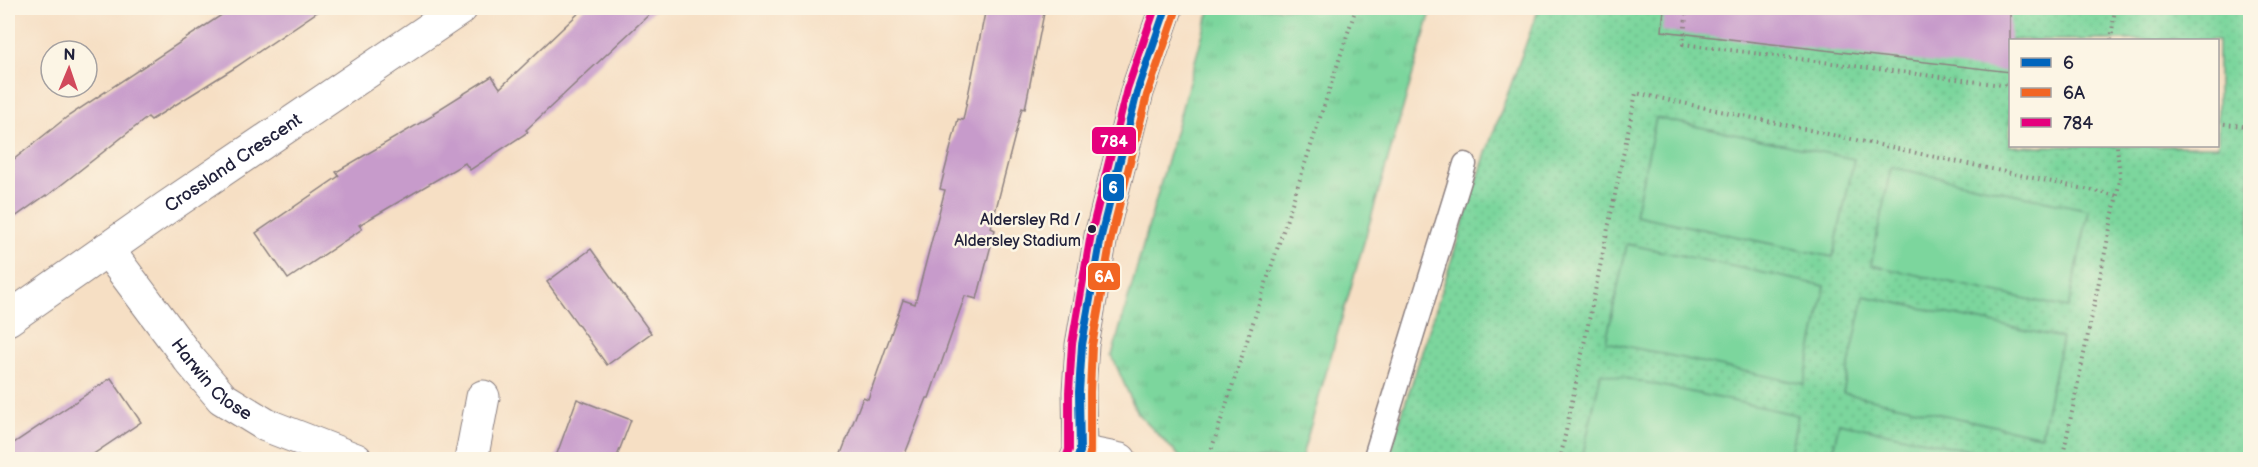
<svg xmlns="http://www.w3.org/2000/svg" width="2258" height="467" font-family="'Balsamiq Sans',sans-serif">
<defs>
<pattern id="grass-dots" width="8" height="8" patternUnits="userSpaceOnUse" patternTransform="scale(1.5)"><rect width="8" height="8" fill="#7cd69d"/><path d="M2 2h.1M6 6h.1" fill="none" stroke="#6bb788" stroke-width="1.8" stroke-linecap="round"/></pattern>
<pattern id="park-tufts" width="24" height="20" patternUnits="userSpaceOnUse" patternTransform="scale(1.5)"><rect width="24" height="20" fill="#7cd69d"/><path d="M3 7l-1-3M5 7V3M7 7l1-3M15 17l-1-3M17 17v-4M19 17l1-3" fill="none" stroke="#6bb788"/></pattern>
</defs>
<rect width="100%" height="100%" fill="#fcf5e5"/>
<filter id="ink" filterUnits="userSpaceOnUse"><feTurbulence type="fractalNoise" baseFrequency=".0167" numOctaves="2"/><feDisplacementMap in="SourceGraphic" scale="12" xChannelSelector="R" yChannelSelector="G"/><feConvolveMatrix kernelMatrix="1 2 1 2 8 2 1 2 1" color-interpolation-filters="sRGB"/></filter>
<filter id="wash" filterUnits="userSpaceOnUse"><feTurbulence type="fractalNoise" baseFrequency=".008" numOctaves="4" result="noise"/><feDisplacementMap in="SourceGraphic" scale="24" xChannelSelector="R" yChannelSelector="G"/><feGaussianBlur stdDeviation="1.35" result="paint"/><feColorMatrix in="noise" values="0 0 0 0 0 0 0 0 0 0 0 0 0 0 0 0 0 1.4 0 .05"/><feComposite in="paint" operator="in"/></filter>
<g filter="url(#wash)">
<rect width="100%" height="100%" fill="#f6dfc4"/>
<path fill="url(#grass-dots)" stroke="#4f7c6c" stroke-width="1.5" fill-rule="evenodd" d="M1539,8H2250V459L1387,460L1487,150ZM2010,40H2218V146H2010Z"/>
<polygon fill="url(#park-tufts)" stroke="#4f7c6c" stroke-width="1.5" points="1210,8 1432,8 1301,459 1182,459 1137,413 1112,356"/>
<g fill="#7cd69d" stroke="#4f7c6c" stroke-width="1.5">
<polygon points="1656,118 1854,159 1833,257 1635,215"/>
<polygon points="1891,167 2089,210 2068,308 1871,265"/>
<polygon points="1627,244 1825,286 1804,384 1606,342"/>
<polygon points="1864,296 2062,338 2041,436 1843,393"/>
<polygon points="1601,373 1798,415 1789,459 1582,459"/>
<polygon points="1839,423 2011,459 1831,459"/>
</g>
<g id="blocks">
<g fill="#c79bcb">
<polygon points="232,8 323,8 236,67 151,120 148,117 47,196 46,195 8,222 8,164 67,117"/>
<polygon points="584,8 656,8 526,130 528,132 470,170 465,163 359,225 362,229 288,279 256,233 339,176 336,172 434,115 433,113 492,76 500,88"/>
<polygon points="986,8 1045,8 1025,109 1022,108 991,228 995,230 977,299 965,296 929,398 927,398 903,459 839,459 863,397 868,399 903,300 915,304 945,190 940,189 958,119 963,120"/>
<polygon points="1664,8 2010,8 2010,72 1662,31"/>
<polygon points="591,249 651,333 607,365 547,282"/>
<polygon points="111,378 141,422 86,459 8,459 8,447"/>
<polygon points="577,399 631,420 616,459 555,459"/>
</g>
</g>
</g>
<g filter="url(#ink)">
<use href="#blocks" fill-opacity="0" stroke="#8c8080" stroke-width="1.5"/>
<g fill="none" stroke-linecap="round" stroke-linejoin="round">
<g stroke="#8c8080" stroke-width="25">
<polyline id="service" points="1374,460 1465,164"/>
</g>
<g stroke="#8c8080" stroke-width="35">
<g id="minor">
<path id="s1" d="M107,249L189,359L222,398L266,425L356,460"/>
<path id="s2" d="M8,319L166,208L461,8"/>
<polyline points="471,460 483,397"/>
<polyline points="1083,460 1080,452 1120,460"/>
</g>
</g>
<g stroke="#8c8080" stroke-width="35">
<polyline id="tertiary" points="1076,460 1080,452 1079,392 1082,345 1101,236 1137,92 1166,8"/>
</g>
<g stroke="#8c8080" stroke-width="4" stroke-dasharray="1.5 4.5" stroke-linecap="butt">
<polyline points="1687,8 1683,44 2010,86"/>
<polyline points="2111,40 2115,8"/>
<polyline points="2218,123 2250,127"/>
<polyline points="1208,460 1356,8"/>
<polyline points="1560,460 1636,93 2118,196"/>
<polyline points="2062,460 2120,180 2117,146"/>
</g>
<use href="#service" stroke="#fff" stroke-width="22"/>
<use href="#minor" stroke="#fff" stroke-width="33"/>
<use href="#tertiary" stroke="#fff" stroke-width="33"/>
<g stroke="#fcf5e5" stroke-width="12">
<polyline id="bus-1" points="1076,460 1080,452 1079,392 1082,345 1101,236 1137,92 1166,8"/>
</g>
<g stroke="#fcf5e5" stroke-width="12">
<polyline id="bus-2" points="1088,460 1090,453 1090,392 1092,346 1111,238 1147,95 1176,11"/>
</g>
<g stroke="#fcf5e5" stroke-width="12">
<polyline id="bus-3" points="1067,455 1069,450 1069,392 1072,344 1091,234 1127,89 1155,8"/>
</g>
<use href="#bus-1" stroke="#0065bd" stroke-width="8"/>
<use href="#bus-2" stroke="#f26522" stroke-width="8"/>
<use href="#bus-3" stroke="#e5007d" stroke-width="8"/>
</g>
</g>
<circle fill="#22223b" stroke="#fcf5e5" stroke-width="2" cx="1092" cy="229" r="5"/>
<g text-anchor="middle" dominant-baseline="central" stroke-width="5" stroke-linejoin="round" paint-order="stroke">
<g font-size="16" fill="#22223b" stroke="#fcf5e5" text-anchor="end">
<text x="1081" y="220">Aldersley Rd /<tspan x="1081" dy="21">Aldersley Stadium</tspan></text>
</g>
<g font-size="18" fill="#22223b" stroke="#fcf5e5">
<text stroke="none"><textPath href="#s2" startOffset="274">Crossland Crescent</textPath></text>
<text stroke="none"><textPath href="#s1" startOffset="168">Harwin Close</textPath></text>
</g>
</g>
<g stroke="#fcf5e5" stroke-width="2">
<rect x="1091" y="126" width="46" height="29" rx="6" fill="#e5007d"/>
<rect x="1102" y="173" width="23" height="29" rx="6" fill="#0065bd"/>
<rect x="1087" y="262" width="34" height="29" rx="6" fill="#f26522"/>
</g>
<g font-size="16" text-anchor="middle" font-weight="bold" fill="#fff">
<text x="1114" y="147">784</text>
<text x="1113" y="193">6</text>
<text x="1104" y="282">6A</text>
</g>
<rect width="2258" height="467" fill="none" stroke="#fcf5e5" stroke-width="30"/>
<rect x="2009" y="39" width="210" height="108" fill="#fcf5e5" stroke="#a5a1a1" stroke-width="1.5"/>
<rect x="2021" y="58" width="30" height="9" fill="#0065bd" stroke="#a5a1a1" stroke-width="1.5"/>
<text x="2063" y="69" font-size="18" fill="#22223b">6</text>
<rect x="2021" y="88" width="30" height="9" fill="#f26522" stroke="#a5a1a1" stroke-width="1.5"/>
<text x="2063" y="99" font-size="18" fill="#22223b">6A</text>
<rect x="2021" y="118" width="30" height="9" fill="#e5007d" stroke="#a5a1a1" stroke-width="1.5"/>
<text x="2063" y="129" font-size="18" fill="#22223b">784</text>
<g transform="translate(69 69) rotate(2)"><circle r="28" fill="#fcf5e5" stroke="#a5a1a1" stroke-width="1.5"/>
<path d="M0-4.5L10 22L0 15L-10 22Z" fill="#d1495b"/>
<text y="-9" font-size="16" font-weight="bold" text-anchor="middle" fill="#22223b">N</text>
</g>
</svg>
